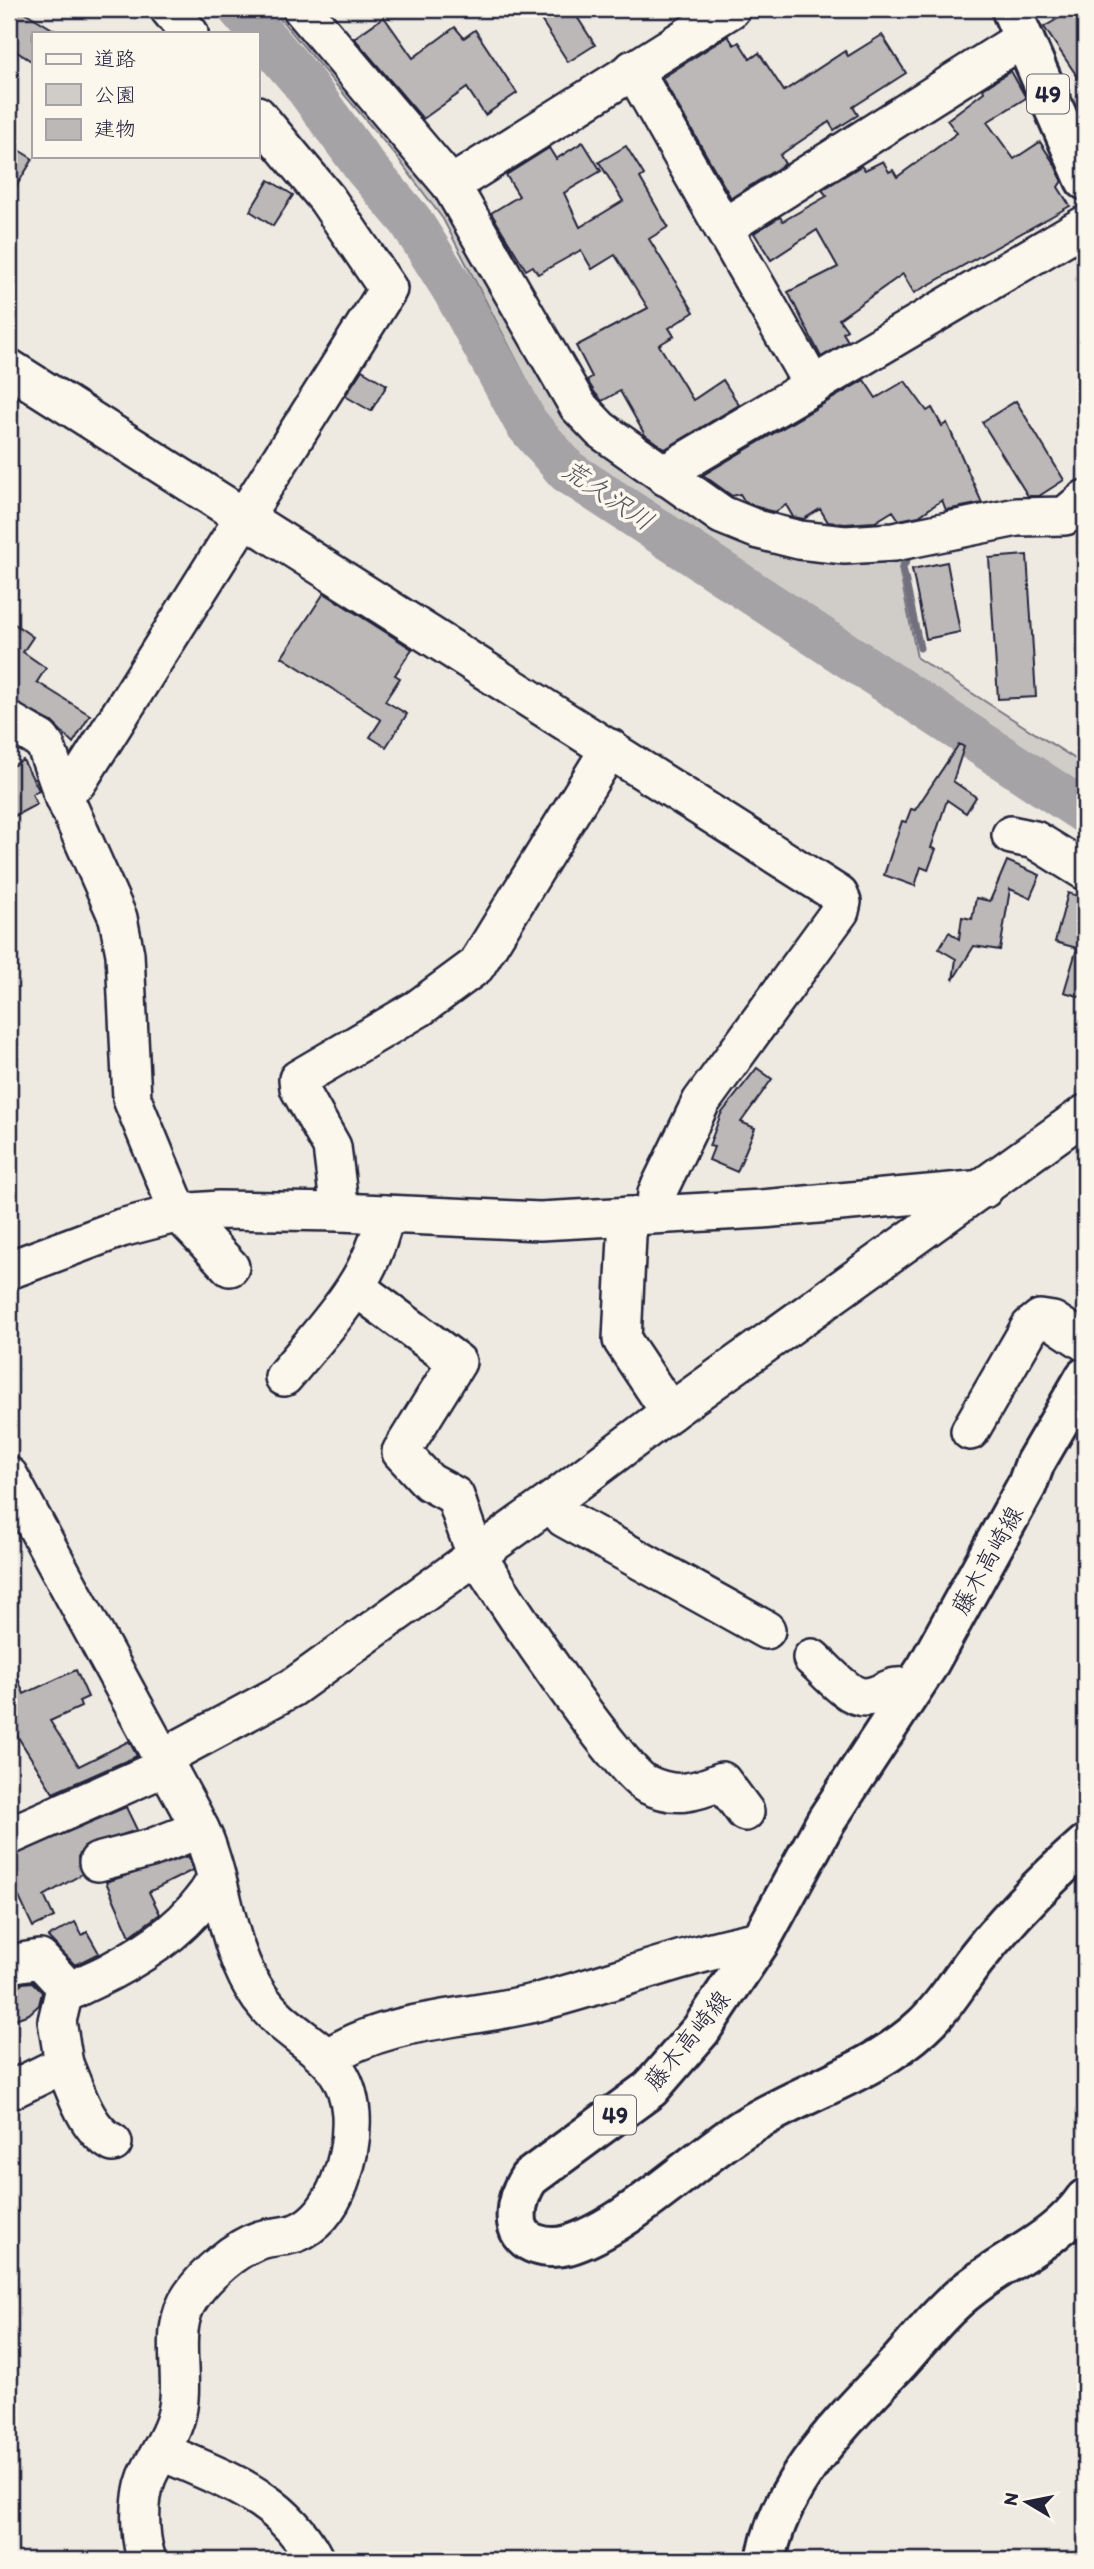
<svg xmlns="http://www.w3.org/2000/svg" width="1094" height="2569" font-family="Itim,'Klee One',sans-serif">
<rect width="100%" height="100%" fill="#eeeae2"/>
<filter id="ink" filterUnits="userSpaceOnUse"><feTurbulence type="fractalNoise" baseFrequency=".0143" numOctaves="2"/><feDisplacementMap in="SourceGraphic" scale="14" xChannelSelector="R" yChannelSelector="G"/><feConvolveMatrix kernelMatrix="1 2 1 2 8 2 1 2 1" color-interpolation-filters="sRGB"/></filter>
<g filter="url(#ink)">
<polygon fill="#d0cdc9" stroke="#797882" stroke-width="2" points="272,9 290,9 329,56 658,485 903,558 899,568 917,658 1083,764 1085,771 1080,783 1085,787 1085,792 735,560 655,511 570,449 543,411 443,219 397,157"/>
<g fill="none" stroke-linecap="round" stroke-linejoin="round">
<polyline stroke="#716f7c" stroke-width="7" points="915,555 909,556 903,568 920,648"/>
<polyline stroke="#a6a3a7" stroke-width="44" points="240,9 302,81 365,167 410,220 454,290 526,423 567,471 1085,812"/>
</g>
<g fill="#bcb8b8" stroke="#22223b" stroke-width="2">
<polygon points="534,9 572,9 595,45 568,62"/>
<polygon points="1074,9 1085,9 1085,88 1044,27"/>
<polygon points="21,10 59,33 33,33 33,62 9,47 9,31"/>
<polygon points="384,17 413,58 455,27 464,38 475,30 517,93 485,115 467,88 423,119 354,38"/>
<polygon points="882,35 906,73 853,107 858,115 834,130 829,122 780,155 785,164 731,198 662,78 728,36 734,45 739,42 750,59 759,53 784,91 845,51 848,56"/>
<polygon points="1011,71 1026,98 987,122 1014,159 1040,142 1055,165 1062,181 1058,187 1070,206 914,293 903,274 839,319 847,330 843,333 848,341 821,357 788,292 838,267 817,230 771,260 754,233 780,217 783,221 827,196 822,190 861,166 865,170 883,161 889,172 893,170 897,177 957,133 947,120 984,92 983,89"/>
<polygon points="583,142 601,171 564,193 580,227 623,201 599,162 626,146 644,175 640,178 668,227 649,239 694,312 669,328 674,336 659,345 693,400 723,380 739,405 665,449 645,435 620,391 602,401 595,393 587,380 592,377 576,346 648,308 615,255 592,269 581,250 538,274 533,266 526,270 491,213 519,196 506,175 549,148 556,159"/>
<polygon points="9,144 33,159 9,198"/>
<polygon points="269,180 293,195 273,226 250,211"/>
<polygon points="362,370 387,385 371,411 345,396"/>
<polygon points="864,380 876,398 905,381 927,411 932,408 942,426 947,423 982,503 946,510 942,500 919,516 899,520 893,511 875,522 845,524 828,522 820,509 804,519 793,517 786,505 775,512 766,510 745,502 740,494 732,496 703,475"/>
<polygon points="1016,401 1064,480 1039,496 1028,496 982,422"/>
<polygon points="1027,555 1036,697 998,699 989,558"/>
<polygon points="947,562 960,632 926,639 912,569"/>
<polygon points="324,593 412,649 395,675 400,678 385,701 407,714 386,747 370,737 381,720 282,657"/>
<polygon points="9,620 33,637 23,652 46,668 37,682 90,715 73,743 52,722 9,700"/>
<polygon points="959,744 964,747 953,781 976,797 966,813 947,800 931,848 936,849 928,870 921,867 915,886 884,875 902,821 906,822 911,809 915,810"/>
<polygon points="23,760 39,790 32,794 37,804 15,816 9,805 9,768"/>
<polygon points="1007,861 1040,875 1030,898 1010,889 1000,950 974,946 953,980 956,959 939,949 949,932 959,939 962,917 972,919 976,898 990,901"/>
<polygon points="1068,893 1085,898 1085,998 1064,992 1077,948 1055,942"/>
<polygon points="757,1068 772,1079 741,1122 755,1128 737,1172 709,1160 714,1147 709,1146 721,1114"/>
<polygon points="9,1657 24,1694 76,1670 88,1697 79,1701 81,1707 50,1721 79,1766 129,1741 137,1756 53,1793 16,1734 9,1736"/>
<polygon points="126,1807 137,1830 84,1847 78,1857 82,1874 44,1896 54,1917 33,1927 19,1897 9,1902 9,1857"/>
<polygon points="188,1856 193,1870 149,1892 160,1914 130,1936 106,1882"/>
<polygon points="75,1922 82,1935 87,1932 99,1953 75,1965 48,1937"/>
<polygon points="32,1982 42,1992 39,2005 29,2014 9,2021 9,1994 23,1983"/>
</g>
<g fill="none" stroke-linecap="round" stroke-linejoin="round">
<g stroke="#22223b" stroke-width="42">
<g id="minor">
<polyline points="169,9 189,33"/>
<polyline points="302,9 451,185 578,406 601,430 722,515 759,530 799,540 845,545 894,542 1017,517 1065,516 1085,499"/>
<polyline points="633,69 813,386"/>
<polyline points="451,185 731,9"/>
<polyline points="723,228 1024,38"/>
<polyline points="9,368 839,895 842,902 840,911 701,1102 657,1193 655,1214"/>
<polyline points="666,477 680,464 1085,225"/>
<polyline points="9,721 41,740 46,747 62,792 118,918 125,954 132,1099 179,1213 230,1267"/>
<polyline points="62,792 78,781 388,289 327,199 257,115"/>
<polyline points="1011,835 1035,840 1085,871"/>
<polyline points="340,1212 332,1147 299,1088 298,1079 419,1008 476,966 610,748"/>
<polyline points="628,1216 622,1340 670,1412"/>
<polyline points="9,1270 121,1228 179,1213 219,1210 340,1212 540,1221 762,1209 984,1189"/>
<path d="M357,1288L457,1362L401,1452L429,1482L455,1496C462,1516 468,1538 478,1556C497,1590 619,1771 646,1784C675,1798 694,1793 722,1781L745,1812"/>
<path d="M284,1377C326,1326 373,1280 385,1214"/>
<polyline points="970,1431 1030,1327 1040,1319 1053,1321 1085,1342"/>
<path d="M9,1476L193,1815C198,1826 205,1837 208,1849C226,1900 228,1952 260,1998C294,2045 346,2048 351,2114C353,2154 337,2217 296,2233C285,2237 272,2236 260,2240C235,2248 206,2274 191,2296C166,2331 188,2380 175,2420C169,2440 156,2457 147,2477C138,2500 139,2537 147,2560"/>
<polyline points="552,1501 564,1518 766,1630"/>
<path d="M812,1658C825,1669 847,1697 865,1697C886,1696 889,1681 913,1689"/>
<polyline points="162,1758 292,1688 552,1501 670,1412 1085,1114"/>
<polyline points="9,1836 167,1766"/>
<polyline points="98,1862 151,1848 200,1829"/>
<polyline points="9,1964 40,1959 70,1991"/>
<path d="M327,2058C389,2017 468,2020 538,2002C613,1983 685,1954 761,1940"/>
<path d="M64,2064C76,2091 86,2129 113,2143"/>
<path d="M9,2091L64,2064L57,2021L63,1996C78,1985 95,1980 111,1971C154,1948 191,1923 216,1880"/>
<path d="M161,2451C222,2479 283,2496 315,2560"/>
</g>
</g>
<g stroke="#22223b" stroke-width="44">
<g id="major">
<polyline points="1011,9 1085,180"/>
<path d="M1085,1377L1035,1463L1027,1485L927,1667L826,1821L761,1940L701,2030L650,2089L529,2178C520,2192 515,2206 517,2222C520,2246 549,2250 568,2245C625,2228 692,2161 744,2128C801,2092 873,2073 923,2026C944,2007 958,1982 975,1960C1007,1919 1046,1879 1085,1845"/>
<path d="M766,2560C781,2478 846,2419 901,2360C923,2335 945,2307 972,2287C1009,2258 1058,2239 1085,2199"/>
</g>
</g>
<use href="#minor" stroke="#fbf7ec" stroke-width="37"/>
<use href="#major" stroke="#fbf7ec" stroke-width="38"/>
</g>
</g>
<g text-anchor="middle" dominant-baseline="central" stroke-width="7" stroke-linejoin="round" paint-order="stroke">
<g fill="#fbf7ec" stroke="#636270" stroke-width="2">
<rect x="1027" y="74.5" width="42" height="39" rx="5"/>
<rect x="594" y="2095.5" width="42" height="39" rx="5"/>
</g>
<g font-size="23" font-weight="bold" fill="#22223b">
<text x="1048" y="94">49</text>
<text x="615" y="2115">49</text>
</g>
<g font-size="24" fill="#22223b" stroke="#fbf7ec">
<text transform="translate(987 1560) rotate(-61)">藤木高崎線</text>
<text transform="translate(687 2040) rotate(-51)">藤木高崎線</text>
</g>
<g font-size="26" font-style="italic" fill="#575666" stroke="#fbf7ec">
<text transform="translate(608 495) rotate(34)">荒久沢川</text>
</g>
</g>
<rect width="1094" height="2569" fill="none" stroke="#fbf7ec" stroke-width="35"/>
<rect x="18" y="18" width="1059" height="2534" fill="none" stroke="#22223b" stroke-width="2.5" filter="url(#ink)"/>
<rect x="32" y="32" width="228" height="126" fill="#fbf7ec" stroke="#a4a2a5" stroke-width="2"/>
<rect x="46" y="54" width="35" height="10" fill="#fbf7ec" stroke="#a4a2a5" stroke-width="2"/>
<text x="94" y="66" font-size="21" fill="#22223b">道路</text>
<rect x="46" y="84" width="35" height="21" fill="#d0cdc9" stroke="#a4a2a5" stroke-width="2"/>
<text x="94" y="102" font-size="21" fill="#22223b">公園</text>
<rect x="46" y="119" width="35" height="21" fill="#bcb8b8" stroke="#a4a2a5" stroke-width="2"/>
<text x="94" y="136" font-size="21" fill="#22223b">建物</text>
<g transform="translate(1027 2502) rotate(280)" stroke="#fbf7ec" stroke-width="5" paint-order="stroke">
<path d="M0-5L12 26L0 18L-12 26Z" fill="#22223b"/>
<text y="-10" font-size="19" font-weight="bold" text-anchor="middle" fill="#22223b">N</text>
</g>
</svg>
